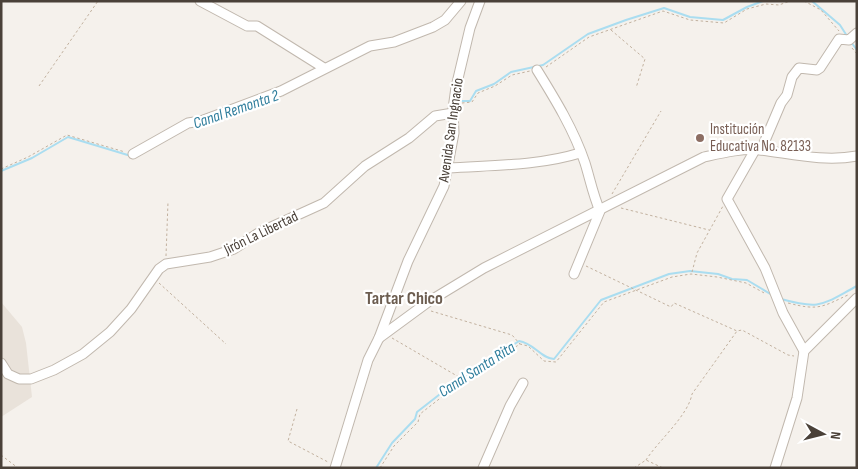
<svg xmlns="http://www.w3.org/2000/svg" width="858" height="469" font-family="'Sofia Sans Condensed',sans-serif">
<rect width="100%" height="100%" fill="#f5f1ec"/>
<polygon fill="#e9e2da" points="1,302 22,327 26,343 32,397 1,417"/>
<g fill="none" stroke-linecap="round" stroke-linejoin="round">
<g stroke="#aaddf0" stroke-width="2">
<polyline points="812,1 840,25 847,36"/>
<polyline points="851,42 857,50"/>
<polyline points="315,78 326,72"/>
<polyline points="457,101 470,101 476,91 494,84 511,72 543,65 588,34 626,20 664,8 690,17 723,20 747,7 763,1"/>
<polyline points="1,171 32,158 68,137 131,156"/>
<path d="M781,299C821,310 821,305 857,286"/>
<path d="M376,468L392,443L415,419L417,412L444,391L519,341C534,343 540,358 554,359L601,300L669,274L690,271L718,274L732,279L747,280L772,295"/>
</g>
<g stroke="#c1b8ae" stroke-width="11">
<g id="minor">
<polyline points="200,1 247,26 257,26 324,68"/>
<path d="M537,70C555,99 574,130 585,163C590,179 593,195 600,211L574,274"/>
<polyline points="755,150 727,199 765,268 783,313 804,351"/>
<polyline points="761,150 781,103 787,95 792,77 799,68 817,70 820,68 839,39 849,40 857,33"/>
<polyline points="133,154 188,123 201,121 281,91 370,46 394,42 433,27 445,20 461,1"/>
<path d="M448,168C492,165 538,166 580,153"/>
<path d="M379,338L428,302L484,268L704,157C722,153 742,148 761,150C793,154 824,162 857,156"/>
<polyline points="1,363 8,374 19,379 31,379 54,370 83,354 110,332 131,309 159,269 166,264 210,257 234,249 260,232 324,203 365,166 409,138 435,116 453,113"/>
<polyline points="335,468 368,360 379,338 408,261 444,186 454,133 453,109 456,87 470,28 480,1"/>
<polyline points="483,468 510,406 523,383"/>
<polyline points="775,468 797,398 804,351 857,298"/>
</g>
</g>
<g stroke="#c2b19f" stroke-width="1" stroke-dasharray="2.5 2.5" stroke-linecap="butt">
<polyline points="804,1 821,10 839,31"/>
<polyline points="611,30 645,59 636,88"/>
<polyline points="852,48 857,54"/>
<polyline points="546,67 589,37 663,11 690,20 724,23 747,9 766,4 779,5 790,1"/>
<polyline points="39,86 98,1"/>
<polyline points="462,103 472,102 478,93 495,86 512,75 530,71"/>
<polyline points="1,169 28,157 67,135 125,152"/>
<polyline points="612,194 661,111"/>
<polyline points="621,208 709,230"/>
<polyline points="166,256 168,202"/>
<polyline points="586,266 671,307 674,303 737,331 742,330 788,355 794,356"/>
<polyline points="692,272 697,253 723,206"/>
<polyline points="159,283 226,344"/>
<path d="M788,303C819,311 822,307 850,294"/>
<polyline points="431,311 512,335 520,344"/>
<polyline points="392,338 464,380"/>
<polyline points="297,409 288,441 328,462"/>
<polyline points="1,455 18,468"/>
<path d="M646,460C658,441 688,416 692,394L737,331"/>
<polyline points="380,468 394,446 418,422 420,414 452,389 520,344 528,346 544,361 556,362 604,302 672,277 691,274 717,277 746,283 766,294"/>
<polyline points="634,468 646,460 663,468"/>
</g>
<use href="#minor" stroke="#fff" stroke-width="9"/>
</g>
<circle fill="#8d6e63" stroke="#fff" stroke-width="2" cx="700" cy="138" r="5"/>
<g text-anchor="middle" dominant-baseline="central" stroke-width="4.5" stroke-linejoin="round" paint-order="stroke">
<g font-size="15" fill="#785e54" stroke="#fff" text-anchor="start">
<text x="710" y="129">Institución<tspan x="710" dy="17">Educativa No. 82133</tspan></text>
</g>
<g font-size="15" fill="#4a4139" stroke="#fff">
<text transform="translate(451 130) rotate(-82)">Avenida San Ingnacio</text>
<text transform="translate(261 233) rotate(-26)">Jirón La Libertad</text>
</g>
<g font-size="16" font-style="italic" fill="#2e7d9c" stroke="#fff">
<text transform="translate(236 110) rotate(-19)">Canal Remonta 2</text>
<text transform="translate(477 370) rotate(-33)">Canal Santa Rita</text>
</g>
<g font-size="18" font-weight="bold" fill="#6c5d50" stroke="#fff">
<text x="404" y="298">Tartar Chico</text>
</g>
</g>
<rect width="858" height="469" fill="none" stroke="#4a4139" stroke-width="5"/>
<g transform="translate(823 434) rotate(97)" stroke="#ffffff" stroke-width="4" paint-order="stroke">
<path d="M0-4L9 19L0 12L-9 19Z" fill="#4a4139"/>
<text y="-8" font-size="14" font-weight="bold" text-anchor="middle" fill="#4a4139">N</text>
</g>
</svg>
